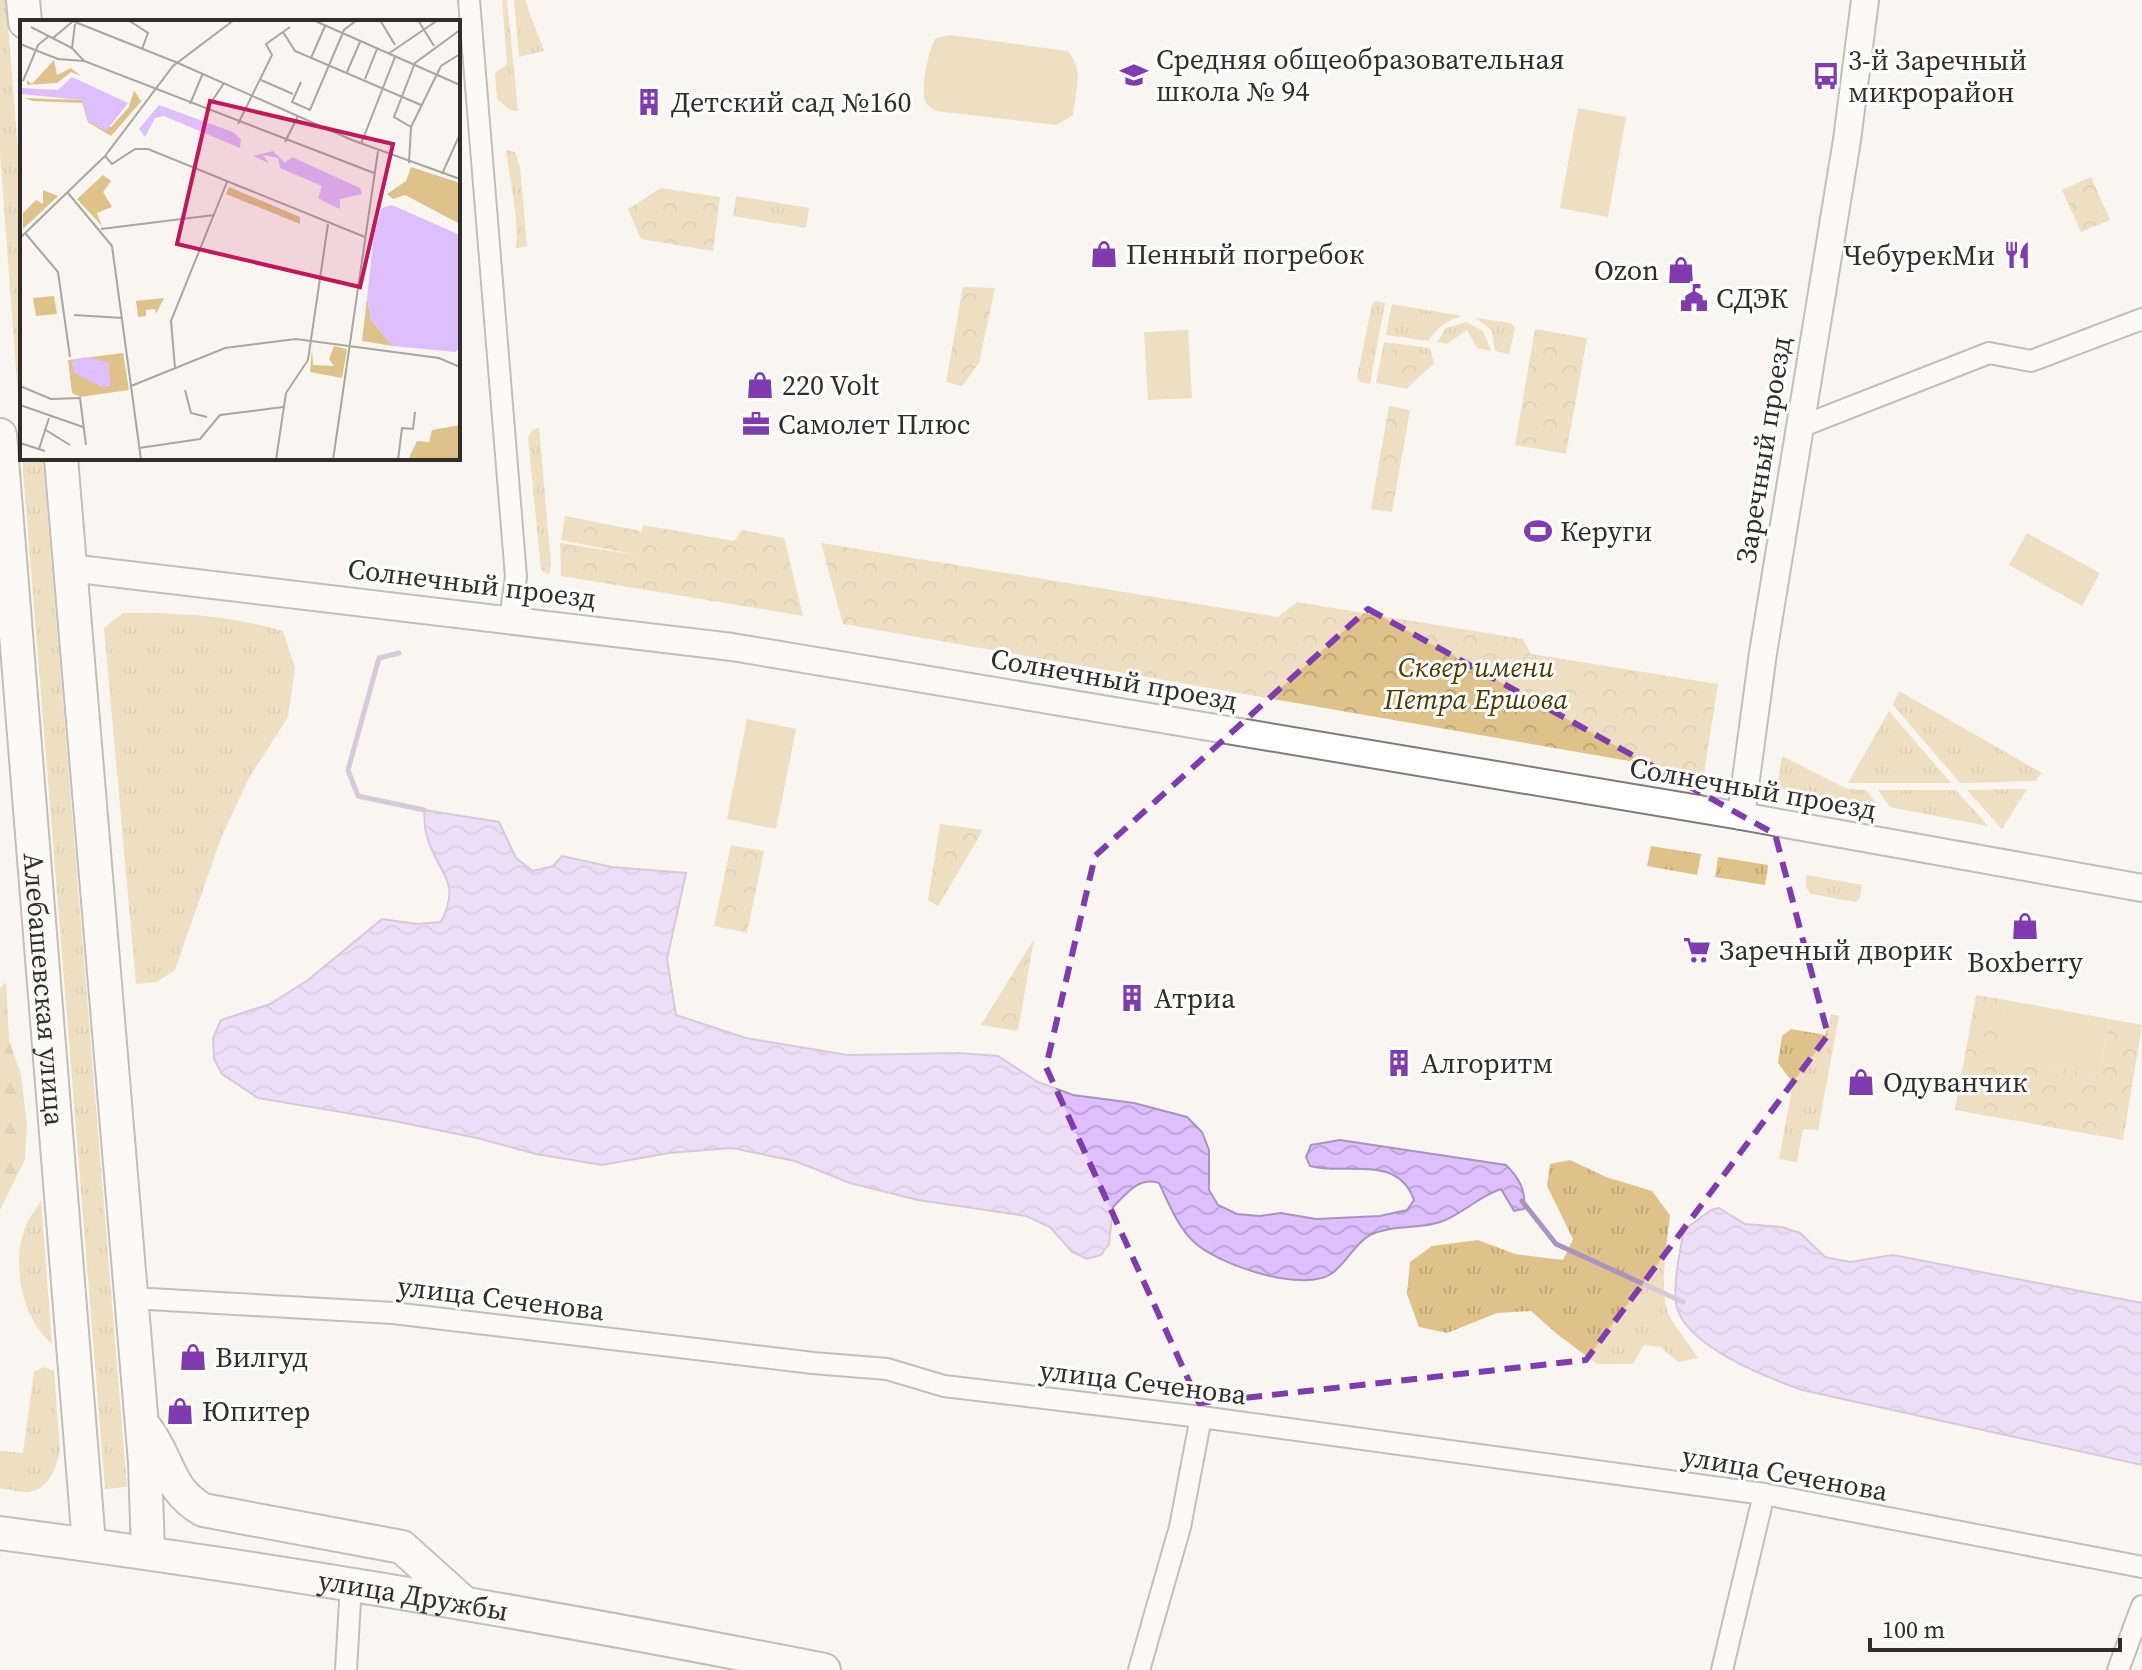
<svg xmlns="http://www.w3.org/2000/svg" width="2142" height="1670" font-family="'Source Serif 4',serif">
<defs>
<pattern id="grass-tufts" width="24" height="20" patternUnits="userSpaceOnUse" patternTransform="scale(2)"><rect width="24" height="20" fill="#dfc289"/><path d="M3 7l-1-3M5 7V3M7 7l1-3M15 17l-1-3M17 17v-4M19 17l1-3" fill="none" stroke="#c0a776"/></pattern>
<pattern id="forest-firs" width="22" height="20" patternUnits="userSpaceOnUse" patternTransform="scale(2)"><rect width="22" height="20" fill="#dfc289"/><path d="M5 1l3.5 6h-7zM16 11l3.5 6h-7z" fill="#c0a776"/></pattern>
<pattern id="park-crowns" width="20" height="18" patternUnits="userSpaceOnUse" patternTransform="scale(2)"><rect width="20" height="18" fill="#dfc289"/><path d="M2 6a3 3 0 1 1 6 0M12 15a3 3 0 1 1 6 0" fill="none" stroke="#c0a776"/></pattern>
<pattern id="water-waves" width="16" height="10" patternUnits="userSpaceOnUse" patternTransform="scale(2)"><rect width="16" height="10" fill="#debefc"/><path d="M0 5q4-4 8 0t8 0" fill="none" stroke="#bfa4d8"/></pattern>
</defs>
<rect width="100%" height="100%" fill="#f9f6f1"/>
<g fill="url(#grass-tufts)">
<polygon points="0,0 6,0 22,200 22,450 0,153"/>
<polygon points="502,0 507,0 518,111 510,110 497,99 495,73 507,64"/>
<polygon points="514,0 525,0 544,51 519,57"/>
<path d="M506,150L515,152L520,167L527,246L516,248C519,214 510,183 506,150Z"/>
<polygon points="736,196 809,208 806,228 733,216"/>
<polygon points="1376,301 1385,303 1370,384 1360,382 1357,378 1372,304"/>
<path d="M1392,304L1462,316C1446,321 1438,327 1428,341L1386,335Z"/>
<polygon points="1476,318 1510,323 1515,328 1509,354 1495,351 1492,331"/>
<polygon points="1466,322 1483,331 1491,351 1477,348 1467,330 1447,344 1437,342 1446,328"/>
<polygon points="1384,342 1430,348 1434,364 1428,369 1425,354 1385,377 1411,384 1407,389 1376,383"/>
<polygon points="539,427 551,564 549,575 541,570 528,438 532,430"/>
<polygon points="22,458 43,458 127,1487 105,1489"/>
<path d="M123,613C182,613 226,615 283,631L295,668L288,717L249,778L221,838L175,970L157,982L136,984L104,628Z"/>
<polygon points="1899,691 2042,773 2035,781 1960,783 1893,705"/>
<polygon points="1889,711 1951,783 1848,783"/>
<polygon points="1782,756 1847,789 1866,790 1880,808 1777,788"/>
<polygon points="2027,789 2002,829 1967,790"/>
<polygon points="1878,790 1956,790 1988,826 1890,807"/>
<polygon points="1651,846 1701,854 1697,875 1647,866"/>
<polygon points="1718,857 1768,865 1765,885 1715,877"/>
<polygon points="1806,875 1862,885 1860,898 1856,902 1811,894 1806,887"/>
<polygon points="1831,1014 1839,1016 1818,1130 1803,1129 1797,1162 1779,1159 1793,1083 1778,1063 1782,1036 1791,1029 1825,1035"/>
<path d="M1570,1160L1606,1177L1652,1191L1670,1215C1667,1244 1660,1281 1667,1310C1669,1320 1691,1346 1698,1358L1678,1362L1660,1347L1644,1345L1633,1364H1597L1557,1334L1531,1311L1497,1313L1447,1333L1419,1327L1407,1294L1410,1262L1432,1246L1478,1240L1515,1254L1563,1260L1573,1239L1547,1186L1550,1164Z"/>
<path d="M41,1200L52,1345C46,1337 37,1329 33,1320C19,1295 14,1255 25,1228C29,1218 36,1209 41,1200Z"/>
<path d="M44,1367L54,1371L60,1449C58,1464 50,1487 33,1491C24,1494 9,1489 0,1488V1451L23,1453L34,1372Z"/>
</g>
<polygon fill="url(#forest-firs)" points="6,982 9,1040 21,1075 27,1125 25,1159 0,1210 0,989"/>
<g fill="url(#park-crowns)">
<polygon points="2091,177 2110,220 2081,232 2062,190"/>
<polygon points="661,188 720,197 713,251 641,239 628,209"/>
<polygon points="963,287 995,288 979,363 962,386 946,382"/>
<polygon points="1535,329 1587,338 1566,454 1515,445"/>
<polygon points="1391,349 1425,354 1428,369 1411,384 1385,378"/>
<polygon points="1389,406 1410,410 1392,512 1371,509"/>
<polygon points="565,516 641,531 640,538 643,525 734,541 742,530 784,538 803,616 561,576 560,543 637,555 561,540"/>
<polygon points="821,543 1278,617 1297,602 1523,639 1531,654 1718,684 1704,774 843,624"/>
<polygon points="940,824 983,830 938,906 928,900"/>
<polygon points="731,845 764,851 747,933 714,926"/>
<polygon points="1034,939 1018,1031 981,1025"/>
<polygon points="1976,995 2006,1000 1997,1057 2099,1075 2109,1019 2142,1025 2123,1140 1955,1110"/>
</g>
<g fill="#dfc289">
<path d="M950,35L1067,51C1085,67 1075,93 1073,115L1057,125L935,111C930,107 924,103 924,96C922,82 929,48 936,38Z"/>
<polygon points="1578,108 1626,117 1608,217 1560,208"/>
<polygon points="1188,330 1192,398 1148,400 1144,332"/>
<polygon points="2027,533 2100,573 2082,606 2009,565"/>
<polygon points="747,719 796,729 776,829 727,819"/>
<polygon points="2006,1000 2109,1019 2099,1075 1996,1057"/>
</g>
<g fill="url(#water-waves)" stroke="#aa93be" stroke-width="2">
<path d="M424,810L499,822L516,858L533,871L553,866L562,856L612,867L686,873L667,959L676,1015L746,1038L848,1055L959,1053L998,1056L1038,1082L1073,1095L1134,1103L1187,1117L1202,1132L1209,1150V1190L1218,1205L1237,1214L1260,1216L1281,1213L1316,1219L1380,1216L1407,1210L1414,1200C1397,1153 1346,1176 1310,1166L1306,1157L1311,1145L1340,1140L1506,1165C1519,1178 1526,1190 1524,1209L1514,1211L1501,1189C1479,1196 1464,1213 1443,1221C1420,1230 1393,1224 1370,1235C1355,1243 1346,1264 1331,1274C1301,1293 1216,1264 1193,1241C1177,1225 1169,1204 1159,1183C1139,1176 1126,1194 1113,1207L1109,1244L1101,1255L1087,1259L1072,1252L1050,1227L1026,1216L918,1200L850,1183L795,1161L732,1148L669,1153L602,1165L536,1154L477,1138L394,1121L258,1098L222,1074L214,1059L213,1038L221,1020L270,1004L308,980L382,919L417,924L441,922C463,879 436,873 427,836C424,828 425,818 424,810Z"/>
<path d="M1719,1208L1745,1224L1782,1227L1800,1233L1825,1257L1850,1262L1893,1255L2142,1303V1465L1802,1390C1766,1377 1693,1349 1678,1311C1671,1292 1680,1250 1684,1230L1711,1210Z"/>
</g>
<g fill="none" stroke-linecap="round" stroke-linejoin="round">
<g stroke="#aa93be" stroke-width="5">
<polyline points="399,653 379,658 348,770 358,796 424,810"/>
<polyline points="1522,1201 1556,1244 1683,1302"/>
</g>
<g stroke="#7f7c77" stroke-width="24">
<g id="minor">
<polyline points="469,0 516,577 510,619"/>
<polyline points="1800,427 1989,353 2031,361 2142,319"/>
<polyline points="132,1298 393,1313 813,1363 887,1369 944,1386 1201,1417 1764,1494 2142,1567"/>
<polyline points="346,1670 351,1584"/>
<polyline points="1139,1670 1180,1527 1201,1417"/>
<polyline points="1722,1670 1764,1494"/>
<polyline points="2118,1670 2142,1606"/>
</g>
</g>
<g stroke="#7f7c77" stroke-width="30">
<g id="tertiary">
<polyline points="70,568 732,647 1741,816 2142,888"/>
<polyline points="1741,816 1763,653 1847,140 1865,0"/>
</g>
</g>
<g stroke="#7f7c77" stroke-width="36">
<g id="primary">
<polyline points="23,0 25,22"/>
<path id="s1" d="M0,435L89,1544"/>
<polyline points="61,458 145,1462 148,1552"/>
<path d="M147,1430C170,1461 167,1489 203,1510L402,1547L463,1602"/>
<path id="s2" d="M0,1533C276,1569 550,1616 824,1670"/>
</g>
</g>
<use href="#minor" stroke="#fff" stroke-width="20"/>
<use href="#tertiary" stroke="#fff" stroke-width="26"/>
<use href="#primary" stroke="#fff" stroke-width="32"/>
</g>
<path d="M0 0H2142V1670H0ZM1368,609L1775,834L1828,1035L1586,1360L1199,1403L1046,1067L1095,856Z" fill="#f9f6f1" fill-opacity=".55" fill-rule="evenodd"/>
<path fill="none" stroke="#7f3baf" stroke-width="6" stroke-dasharray="16 10" stroke-linejoin="round" d="M1368,609L1775,834L1828,1035L1586,1360L1199,1403L1046,1067L1095,856Z"/>
<defs>
<g id="school-bare" transform="scale(2.16)"><path d="M0-5L7-2L0 1L-7-2ZM-4 1L0 2.5L4 1V4Q0 6-4 4Z" fill="#7f3baf" stroke="#fff" stroke-width="2.5" paint-order="stroke"/></g>
<g id="bus-bare" transform="scale(2.16)"><path d="M-5-6H5V4H4V6H2V4H-2V6H-4V4H-5ZM-3.5-4V0h7V-4ZM-3.5 1.2v1.5H-2V1.2ZM2 1.2v1.5H3.5V1.2Z" fill="#7f3baf" stroke="#fff" stroke-width="2.5" paint-order="stroke"/></g>
<g id="building-bare" transform="scale(2.16)"><path d="M-4-6H4V6H1V3H-1V6H-4ZM-2.5-4.3h1.7v1.8h-1.7ZM.8-4.3h1.7v1.8H.8ZM-2.5-1h1.7V.8h-1.7ZM.8-1h1.7V.8H.8Z" fill="#7f3baf" stroke="#fff" stroke-width="2.5" paint-order="stroke"/></g>
<g id="shop-bare" transform="scale(2.16)"><path d="M-5-2.5h2.3a2.7 3.5 0 0 1 5.4 0H5L5.5 6h-11ZM-1.5-2.5h3a1.5 2.3 0 0 0-3 0Z" fill="#7f3baf" stroke="#fff" stroke-width="2.5" paint-order="stroke"/></g>
<g id="restaurant-bare" transform="scale(2.16)"><path d="M-5-6h1v4h1v-4h1v4h1v-4h1v5L-1.5 .5V6h-2V.5L-5-1ZM5-6V6H3V1.5H1.5Q1.5-4 5-6Z" fill="#7f3baf" stroke="#fff" stroke-width="2.5" paint-order="stroke"/></g>
<g id="civic-bare" transform="scale(2.16)"><path d="M-.6-6.5H3V-4.5H.6V-3L4-1V1h2V6H-6V1h2V-1L-.6-3ZM-1.2 2.5V6h2.4V2.5Z" fill="#7f3baf" stroke="#fff" stroke-width="2.5" paint-order="stroke"/></g>
<g id="office-bare" transform="scale(2.16)"><path d="M-6-3h4V-5.5h4V-3h4V5H-6ZM-1-4.5V-3h2v-1.5ZM-6 0V1H6V0Z" fill="#7f3baf" stroke="#fff" stroke-width="2.5" paint-order="stroke"/></g>
<g id="stadium-bare" transform="scale(2.16)"><path d="M0-5a6.5 5 0 1 0 0 10a6.5 5 0 1 0 0-10ZM-3.5-1.8h7v3.6h-7Z" fill="#7f3baf" stroke="#fff" stroke-width="2.5" paint-order="stroke"/></g>
<g id="supermarket-bare" transform="scale(2.16)"><path d="M-6-5.5h2.5l.6 2H6L4.5 2H-2.5L-4.4-4H-6ZM-1.5 3.2a1.3 1.3 0 1 0 .1 0ZM3 3.2a1.3 1.3 0 1 0 .1 0Z" fill="#7f3baf" stroke="#fff" stroke-width="2.5" paint-order="stroke"/></g>
</defs>
<g fill-rule="evenodd">
<use href="#school-bare" x="1134" y="75"/>
<use href="#bus-bare" x="1826" y="76"/>
<use href="#building-bare" x="649" y="102"/>
<use href="#shop-bare" x="1104" y="254"/>
<use href="#restaurant-bare" x="2017" y="255"/>
<use href="#shop-bare" x="1681" y="270"/>
<use href="#civic-bare" x="1694" y="298"/>
<use href="#shop-bare" x="760" y="385"/>
<use href="#office-bare" x="756" y="424"/>
<use href="#stadium-bare" x="1538" y="531"/>
<use href="#shop-bare" x="2025" y="926"/>
<use href="#supermarket-bare" x="1697" y="950"/>
<use href="#building-bare" x="1132" y="998"/>
<use href="#building-bare" x="1399" y="1063"/>
<use href="#shop-bare" x="1861" y="1082"/>
<use href="#shop-bare" x="193" y="1357"/>
<use href="#shop-bare" x="180" y="1411"/>
</g>
<g text-anchor="middle" dominant-baseline="central" stroke-width="6" stroke-linejoin="round" paint-order="stroke">
<g font-size="28" fill="#2f2e2c" stroke="#fff" text-anchor="start">
<text x="1156" y="59">Средняя общеобразовательная<tspan x="1156" dy="32">школа № 94</tspan></text>
<text x="1848" y="60">3-й Заречный<tspan x="1848" dy="32">микрорайон</tspan></text>
<text x="671" y="102">Детский сад №160</text>
<text x="1126" y="254">Пенный погребок</text>
<text x="1995" y="255" text-anchor="end">ЧебурекМи</text>
<text x="1659" y="270" text-anchor="end">Ozon</text>
<text x="1716" y="298">СДЭК</text>
<text x="782" y="385">220 Volt</text>
<text x="778" y="424">Самолет Плюс</text>
<text x="1560" y="531">Керуги</text>
<text x="1719" y="950">Заречный дворик</text>
<text x="2025" y="962" text-anchor="middle">Boxberry</text>
<text x="1154" y="998">Атриа</text>
<text x="1421" y="1063">Алгоритм</text>
<text x="1883" y="1082">Одуванчик</text>
<text x="215" y="1357">Вилгуд</text>
<text x="202" y="1411">Юпитер</text>
</g>
<g font-size="28" fill="#2f2e2c" stroke="#fff">
<text transform="translate(1763 450) rotate(-81)">Заречный проезд</text>
<text transform="translate(472 583) rotate(7)">Солнечный проезд</text>
<text transform="translate(1114 679) rotate(10)">Солнечный проезд</text>
<text transform="translate(1753 788) rotate(10)">Солнечный проезд</text>
<text stroke="none"><textPath href="#s1" startOffset="556">Алебашевская улица</textPath></text>
<text transform="translate(501 1298) rotate(7)">улица Сеченова</text>
<text transform="translate(1143 1382) rotate(7)">улица Сеченова</text>
<text transform="translate(1785 1473) rotate(10)">улица Сеченова</text>
<text stroke="none"><textPath href="#s2" startOffset="418">улица Дружбы</textPath></text>
</g>
<g font-size="28" font-style="italic" fill="#4f3901" stroke="#fff">
<text x="1476" y="667">Сквер имени<tspan x="1476" dy="32">Петра Ершова</tspan></text>
</g>
</g>
<g transform="translate(20 20)">
<rect width="440" height="440" fill="#f9f6f1"/>
<path d="M114,70L121,81L126,76L91,116L68,102L62,83L13,81L4,78L62,80L68,98L91,107L109,87ZM83,155L91,161L83,172L92,187L77,193L82,206L57,179ZM314,326L327,329L322,358L290,352L292,328L293,345L314,346L309,339ZM440,405V440H388L397,421L409,422L412,410Z" fill="#dfc289"/>
<path d="M34,40L37,55L51,48L61,56L51,52L37,63L7,65V60L12,64ZM23,170L38,176L3,209V193L16,180L23,184Z" fill="#dfc289"/>
<path d="M347,278L351,300L373,326L342,321Z" fill="#dfc289"/>
<path d="M391,147L440,163V204L385,175L373,179L367,174L386,161Z" fill="#dfc289"/>
<path d="M209,167L280,197V204L206,174ZM144,278L136,294L135,289L126,290V296L118,297L116,281ZM103,333L109,370L60,377L52,373L48,340Z" fill="#dfc289"/>
<path d="M34,276L37,294L16,296L13,278Z" fill="#dfc289"/>
<path d="M52,57L108,83L86,111L68,101L62,80L1,74V68L38,70ZM139,85L213,112L221,119L220,128L144,96L135,98L125,117L119,109ZM253,131L265,143L272,137L340,168L342,174L320,179V189L313,186L298,178L302,166L260,148L258,138L243,135L249,143L233,136ZM372,185L440,215V329L435,332L373,326L351,300L347,278L354,214L362,188ZM64,337L88,342L91,366L82,367L54,353L52,341Z" fill="#debefc"/>
<path fill="none" stroke="#a8a6a2" stroke-width="2" d="M50,0L158,43M108,0L128,13L122,29M293,0L440,65M360,0L375,25M398,0L414,26M11,7L52,28L64,41L354,153M263,12L275,31L401,85M33,18L52,2M0,24L38,39L64,41M52,28L55,4M368,34L418,0M291,38L305,6M158,43L332,120L440,159M327,52L340,22M345,59L357,29M241,60L273,74M3,61L18,25L29,16M281,62L272,82L290,90L324,10L337,0M170,84L183,53M186,90L204,63M218,104L252,35L246,24L270,7M391,107L374,97L395,43L440,10M265,122L278,96M341,124L375,37M85,136L92,144L115,129H128L345,217M389,143L391,107L421,46L440,34M422,154L440,114M48,173L92,226L111,366L205,328L276,319L419,338L440,347M81,209L194,195M5,213L38,252L50,337M0,218L85,136L153,46L214,0M54,295L103,298M155,348L151,301L207,162M0,366L31,379L60,378L66,425M111,366L121,440M165,370L171,393L187,397M0,385L63,407M24,409L50,425M0,423L25,431M119,428L180,419L200,395L263,387M19,429L29,398M237,440H294M256,440L266,373L288,340L308,204M313,440L358,131M378,440L382,408L393,409L395,392"/>
<path fill="#c2185b" fill-opacity="0.15" stroke="#c2185b" stroke-width="4" d="M190,81L373,124L340,267L157,224Z"/>
<rect width="440" height="440" fill="none" stroke="#2f2e2c" stroke-width="4"/>
</g>
<path d="M1870 1638v12h250v-12" fill="none" stroke="#2f2e2c" stroke-width="4"/>
<text x="1882" y="1638" font-size="24" fill="#2f2e2c" stroke="#ffffff" stroke-width="6" paint-order="stroke">100 m</text>
</svg>
